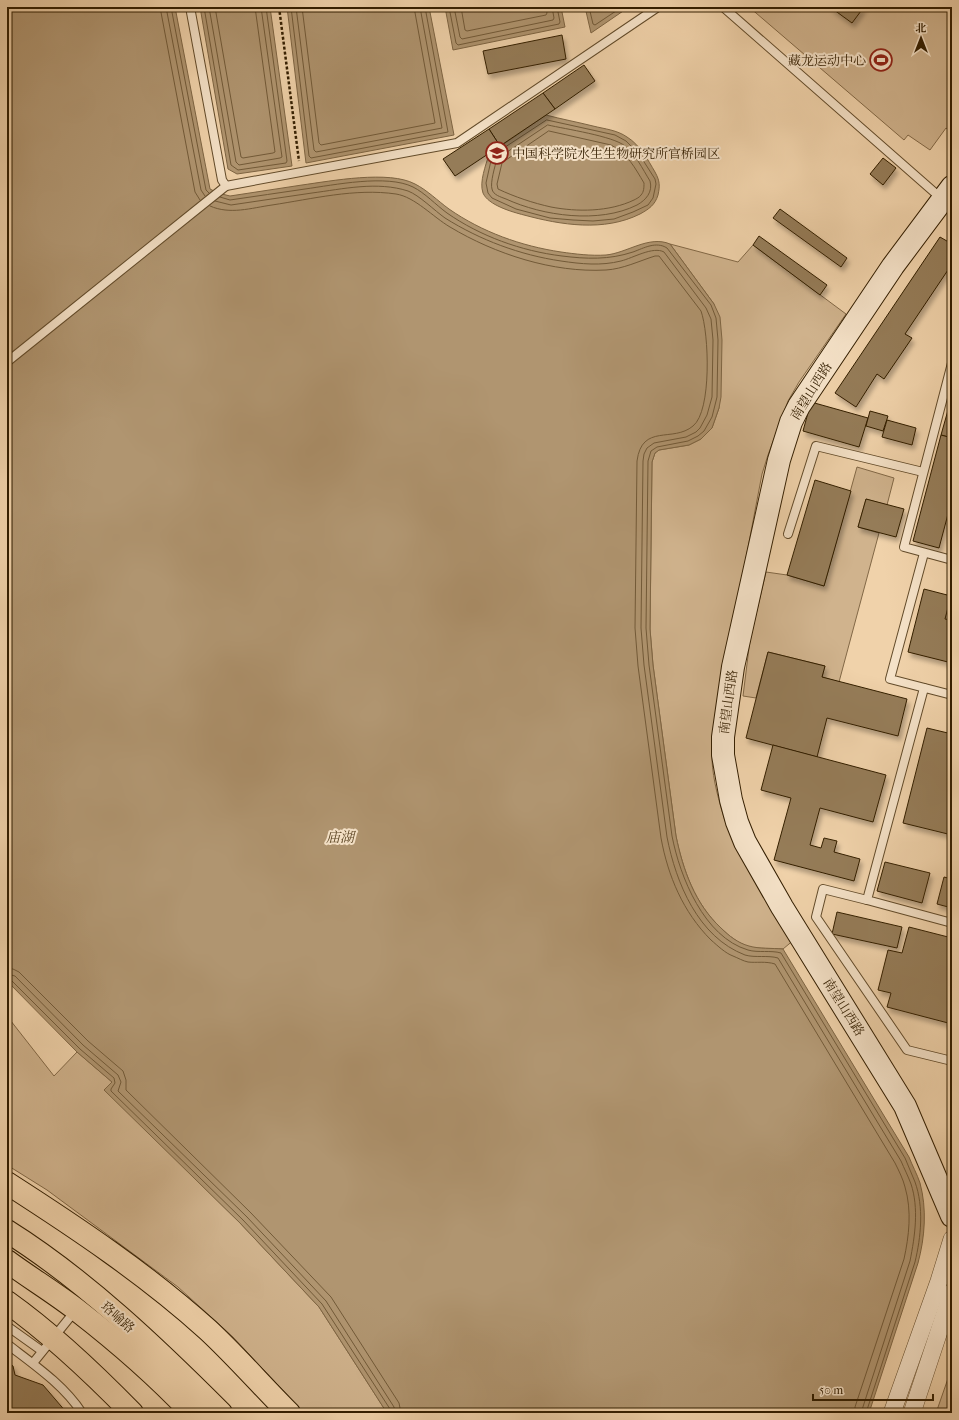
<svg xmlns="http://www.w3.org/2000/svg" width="959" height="1420" font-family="'IM FELL French Canon','Noto Serif SC',serif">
<defs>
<filter id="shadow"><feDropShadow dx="2.5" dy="4.5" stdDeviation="2" flood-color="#0004"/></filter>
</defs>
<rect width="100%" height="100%" fill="#f0d2aa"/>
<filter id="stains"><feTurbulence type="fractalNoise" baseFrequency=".005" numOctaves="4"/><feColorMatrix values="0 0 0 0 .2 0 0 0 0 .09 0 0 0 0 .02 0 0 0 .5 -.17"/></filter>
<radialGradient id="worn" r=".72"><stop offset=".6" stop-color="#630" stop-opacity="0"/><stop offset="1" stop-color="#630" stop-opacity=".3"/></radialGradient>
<g fill="#d0b38d" stroke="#826846">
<polygon points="749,7 952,7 952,132 946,128 930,150 908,135 904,140"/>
<path d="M670,244L738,262L753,245L846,314L799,382L788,401L768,455L762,474L718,705C715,723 712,742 712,760C713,781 719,801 725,821L795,939L783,949C772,948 759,949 749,947C738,943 729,936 721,928C695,904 683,870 676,836L653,665L650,629L652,462L655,453L659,450L689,445L701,439L712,428L719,408L714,304Z"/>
<polygon points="857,467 894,478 887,505 866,499 858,527 879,533 839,682 822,677 825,666 768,652 756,698 743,696 750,640 766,572 787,575 824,586"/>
<polygon points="7,1016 54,1076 77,1052 112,1082 105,1090 240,1223 319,1307 387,1413 304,1413 233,1337 178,1287 47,1190 7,1165"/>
<polygon points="952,1367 952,1413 936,1413"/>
</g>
<g fill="#b09570" stroke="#7e6543">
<path d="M7,7H175L210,189L218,193L230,196C254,192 278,189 302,185C331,181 389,170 415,184C427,190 438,201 449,209C482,232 521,246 561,252C575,254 591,256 606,255C627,253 649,235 670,244L714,304L720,317L722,340L721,397L719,408L712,428L701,439L689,445L659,450L655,453L652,462L650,629L653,665L676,836C683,870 695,904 721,928C729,936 738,943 749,946C759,949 772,948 783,949L909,1157C912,1165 917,1174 920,1183C927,1209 925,1237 918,1263L869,1413H387L319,1307L240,1223L104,1090L112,1082L77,1052L7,981Z"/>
<polygon points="200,7 270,7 292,166 237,174 228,169"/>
<polygon points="287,7 429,7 454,135 306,163"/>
<polygon points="445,7 561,7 565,27 453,50"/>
<polygon points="585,7 629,7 591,33"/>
<path d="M546,115C561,119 577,122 593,126C605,129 617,130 627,137C640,145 648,160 655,172C660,181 660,186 658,195C655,205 649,209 640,214C604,232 561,225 524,215C512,212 488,205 483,193C479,182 486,165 489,154Z"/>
</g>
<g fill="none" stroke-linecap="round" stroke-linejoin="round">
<g stroke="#725a38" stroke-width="1">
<polyline points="160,7 195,192 200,200"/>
<polyline points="166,7 201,190 205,196"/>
<polyline points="171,7 206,190 209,193"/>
<polyline points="204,7 231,165 238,170 286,163 287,161 266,7"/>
<polyline points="209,7 236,162 239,165 280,158 282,157 261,7"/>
<polyline points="215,7 241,157 243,158 273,153 275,152 255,7"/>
<polyline points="291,7 309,156 311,158 448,132 425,7"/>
<polyline points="296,7 314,150 316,152 442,128 420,7"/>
<polyline points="302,7 319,143 321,145 435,123 414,7"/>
<polyline points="449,7 456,43 458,45 559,24 560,22 557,7"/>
<polyline points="454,7 460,37 462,39 553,20 554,18 552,7"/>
<polyline points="461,7 465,30 467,31 546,15 547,13 546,7"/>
<polyline points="589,7 593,24 595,25 622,7"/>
<polygon points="547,120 615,135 626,141 639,154 655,179 656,184 653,198 648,205 633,212 614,219 593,221 573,220 550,218 516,209 492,198 488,193 486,183 492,156"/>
<path d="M548,125C565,129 613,136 625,146C636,155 642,168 650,181C653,192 646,200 637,205C599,224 543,216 506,199C501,197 493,195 492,189C490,183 495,166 497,159Z"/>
<path d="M549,131L611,145C628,154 635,168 644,183C644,187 644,192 641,195C640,197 636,199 634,200C609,212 577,212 551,207C533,203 515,197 498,189L497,184L502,163Z"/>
<path d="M220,197L230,200C255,196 280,193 305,189C334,185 387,174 413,187C425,193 436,205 447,213C480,236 521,251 562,256C586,259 609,260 633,252C644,248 656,241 667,248L711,305L716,318L718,340L717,397L712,417L704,431L698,436L688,441L657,447L651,451L648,461L646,628L649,665L672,836C680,877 704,937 748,950C758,953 771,950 781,953L905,1158C908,1166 912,1174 915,1182C924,1207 921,1237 915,1262L866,1413"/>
<path d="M215,201L231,205C258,201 285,197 312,193C343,189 377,181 408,191C419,195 435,211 445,218C480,240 520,255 561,261C581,264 601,266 621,261C633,258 653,246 664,252L706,308L711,319L713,340L712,397L707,415L700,428L696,432L686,437L654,443L647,448L644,454L643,461L641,628L644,665L667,837C676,883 698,937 745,955C755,958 768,955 778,958L901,1161C904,1168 908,1176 911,1184C919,1208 915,1236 910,1261L861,1413"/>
<path d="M210,206C230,215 251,208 272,205C312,199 355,188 396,194C415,197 433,217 450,227C495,254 553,273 606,270C623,269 639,261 655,256H659L701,311C709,333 712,411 693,426C673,443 642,423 637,461L635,628L638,666L661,838C668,876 683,912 711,940C718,946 725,953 733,956C738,958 743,961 748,962C756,963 766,961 775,964L895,1163C899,1171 903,1179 905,1187C912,1211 909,1236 904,1259L855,1407V1413"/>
<polyline points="7,968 13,969 19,972 88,1041 123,1071 126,1080 126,1090 251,1213 331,1297 399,1403 401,1413"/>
<polyline points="7,974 15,976 83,1045 118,1075 121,1082 118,1091 247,1217 326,1301 394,1407 395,1413"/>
<polyline points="7,979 11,980 80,1049 114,1078 115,1083 111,1089 111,1091 243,1220 322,1304 390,1409 390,1413"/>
</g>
</g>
<g fill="#957c58" stroke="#331e00" filter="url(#shadow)">
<polygon points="830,7 864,7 852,23"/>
<polygon points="562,35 566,59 488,74 483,51"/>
<polygon points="584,65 595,81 555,109 543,93"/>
<polygon points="543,93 555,109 500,146 489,129"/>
<polygon points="489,129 500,146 455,176 443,159"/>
<polygon points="883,158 896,168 883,185 870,174"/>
<polygon points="780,209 847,258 841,267 773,218"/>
<polygon points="759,236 827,285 820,295 753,245"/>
<polygon points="940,237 952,244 952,264 905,334 912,338 884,379 877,374 856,407 835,393"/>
<polygon points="952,396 952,438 941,435"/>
<polygon points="811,402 868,418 859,447 803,431"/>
<polygon points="870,411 888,416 883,431 866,426"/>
<polygon points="887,420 916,428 912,445 882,437"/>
<polygon points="941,435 952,438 952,499 939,548 913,541"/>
<polygon points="815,480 851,491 824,586 787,575"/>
<polygon points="866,499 904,509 896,537 858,527"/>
<polygon points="924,589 951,596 945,619 952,620 952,663 908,652"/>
<polygon points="768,652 825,666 822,677 907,699 898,736 827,718 817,757 746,738"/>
<polygon points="927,728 952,734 952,835 903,823"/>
<polygon points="773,745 886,775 873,822 820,808 810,845 821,848 824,838 837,841 834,852 860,859 854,881 774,860 791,798 761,790"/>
<polygon points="885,862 930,873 922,903 877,891"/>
<polygon points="944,877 952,879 952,908 937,904"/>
<polygon points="837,912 902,927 897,948 832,934"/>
<polygon points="909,927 952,938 952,1024 887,1007 891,993 878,990 888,950 902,953"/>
<polygon points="7,1362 13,1366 15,1375 43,1385 67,1413 7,1413"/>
</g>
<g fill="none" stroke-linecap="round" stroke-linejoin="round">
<g stroke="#624b2a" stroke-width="10">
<g id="lane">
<polyline points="190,7 222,180 226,186"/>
<polyline points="723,7 942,199"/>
<polyline points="7,362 226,186 457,143 658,7"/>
<polyline points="952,363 904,547 952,560"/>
<polyline points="788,534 816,446 923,472"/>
<polyline points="924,553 890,679 952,695"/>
<polyline points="924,688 867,900 952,923"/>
<polyline points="867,900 823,889 816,917 907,1050 952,1061"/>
<polyline points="7,1326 42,1351"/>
<path d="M7,1344C33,1364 64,1385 82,1413"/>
<polyline points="33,1363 75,1311"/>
</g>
</g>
<g stroke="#624b2a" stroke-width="18">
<g id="street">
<polyline points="892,1413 939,1281 952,1239"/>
<polyline points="912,1413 952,1292"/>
</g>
</g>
<g stroke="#331e00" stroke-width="24">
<polyline id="secondary" points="952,187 893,266 799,406 791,422 779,460 733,667 723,737 723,755 731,800 737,822 745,842 782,907 905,1106 952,1216"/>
</g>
<g stroke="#331e00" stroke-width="24">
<g id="primary">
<path d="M7,1183C77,1228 146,1274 208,1330C236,1356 262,1386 289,1413"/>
<path d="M7,1302C52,1334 93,1373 132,1413"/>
</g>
</g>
<g stroke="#331e00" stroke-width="24">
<g id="highway">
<path d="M7,1231C85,1280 156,1348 221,1413"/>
<path d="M7,1261C30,1278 55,1293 78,1311C118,1342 157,1376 192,1413"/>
</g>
</g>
<polyline stroke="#331e00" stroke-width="2.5" stroke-dasharray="3 2" stroke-linecap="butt" points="279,7 299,161"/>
<use href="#lane" stroke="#f5e2c8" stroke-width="8"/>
<use href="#street" stroke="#f5e2c8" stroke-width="17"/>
<use href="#secondary" stroke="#f5e2c8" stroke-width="22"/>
<use href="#primary" stroke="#f0d2aa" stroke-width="22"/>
<use href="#highway" stroke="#f0d2aa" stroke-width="22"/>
</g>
<defs>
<g id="stadium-ring" transform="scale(1.15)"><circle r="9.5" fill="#f5e2c8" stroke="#8f2418" stroke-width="1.5"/><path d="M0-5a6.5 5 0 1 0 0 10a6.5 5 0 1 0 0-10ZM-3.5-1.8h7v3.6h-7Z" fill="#8f2418"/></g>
<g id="university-ring" transform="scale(1.15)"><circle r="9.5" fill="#f5e2c8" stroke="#8f2418" stroke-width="1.5"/><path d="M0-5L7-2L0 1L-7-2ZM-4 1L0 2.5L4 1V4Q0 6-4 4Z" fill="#8f2418"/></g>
</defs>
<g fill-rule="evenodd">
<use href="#stadium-ring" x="881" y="60"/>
<use href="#university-ring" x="497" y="153"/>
</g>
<g text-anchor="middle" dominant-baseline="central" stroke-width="4" stroke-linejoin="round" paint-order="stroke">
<g font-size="13" fill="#331e00" stroke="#f5e2c8" text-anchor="end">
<text x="866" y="60">藏龙运动中心</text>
<text x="512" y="153" text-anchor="start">中国科学院水生生物研究所官桥园区</text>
</g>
<g font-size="13" fill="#331e00" stroke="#f5e2c8">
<text transform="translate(811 391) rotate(-58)">南望山西路</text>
<text transform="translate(728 702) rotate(-82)">南望山西路</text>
<text transform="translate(844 1007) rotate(58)">南望山西路</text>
<text transform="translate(118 1317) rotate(41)">珞喻路</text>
</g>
<g font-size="14" font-style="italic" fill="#5f4827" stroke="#f5e2c8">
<text x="340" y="837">庙湖</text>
</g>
</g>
<rect width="959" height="1420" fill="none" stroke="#f0d2aa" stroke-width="24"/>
<rect x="8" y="8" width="943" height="1404" fill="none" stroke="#331e00" stroke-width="2"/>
<rect x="12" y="12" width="935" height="1396" fill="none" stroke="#331e00"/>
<g transform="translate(921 38)" stroke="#f5e2c8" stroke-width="3" paint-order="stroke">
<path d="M0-3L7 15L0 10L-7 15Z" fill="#331e00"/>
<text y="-6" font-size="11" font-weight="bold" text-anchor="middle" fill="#331e00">北</text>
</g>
<path d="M813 1394v6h120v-6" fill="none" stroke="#331e00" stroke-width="2"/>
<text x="819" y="1394" font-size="12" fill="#331e00" stroke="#f5e2c8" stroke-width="3" paint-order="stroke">50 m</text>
<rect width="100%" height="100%" filter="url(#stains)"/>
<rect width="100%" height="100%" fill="url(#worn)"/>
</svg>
